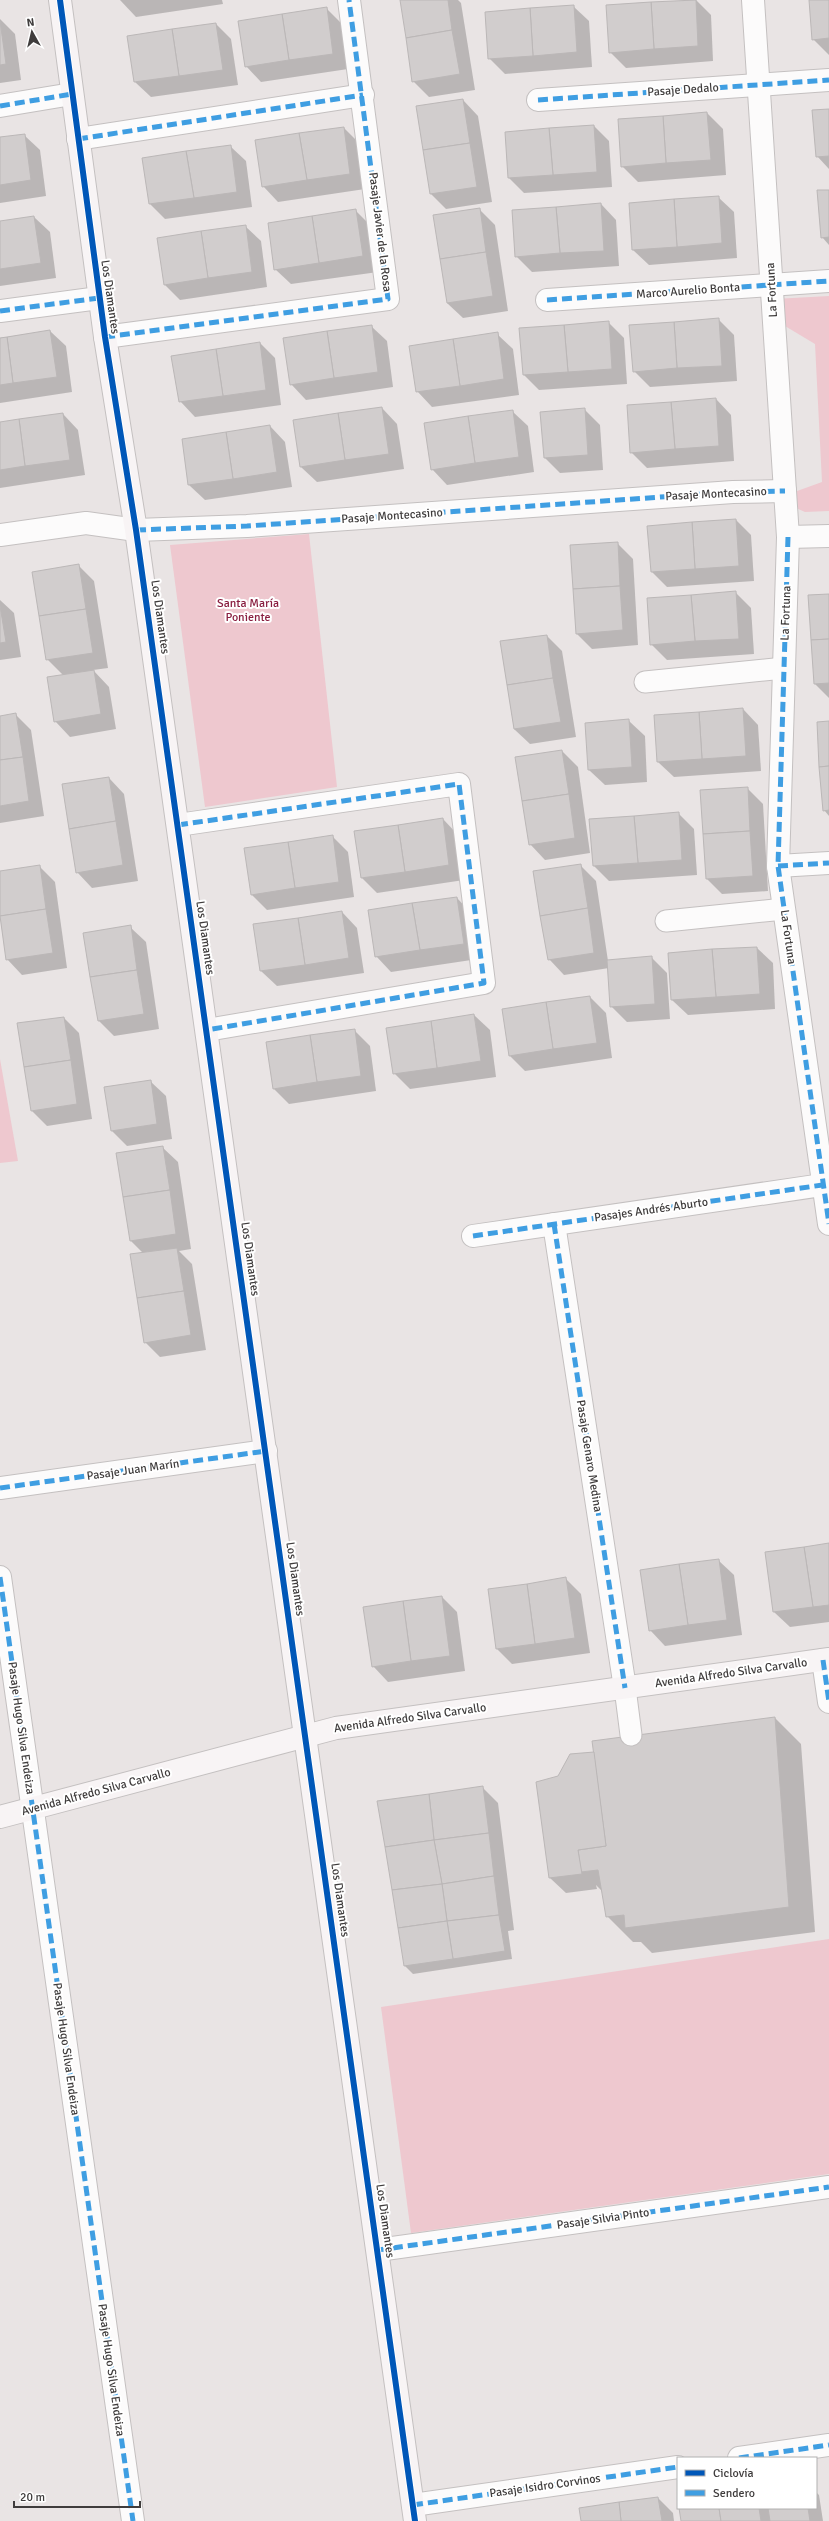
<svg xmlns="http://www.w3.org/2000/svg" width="829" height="2521" font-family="Signika,sans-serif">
<rect width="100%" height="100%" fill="#e9e4e4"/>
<g fill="#eec8cf">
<polygon points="829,296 829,511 805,512 787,504 786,495 822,482 815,344 775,320 774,299"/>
<polygon points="309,534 337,787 205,807 170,545"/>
<polygon points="0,1059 18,1161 0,1163"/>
<polygon points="829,1939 829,2174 411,2233 381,2007"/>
</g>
<g fill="#0003">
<polygon points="120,0 222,0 223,4 136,17"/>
<polygon points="401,0 458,0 461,3 475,90 429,97 413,81"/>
<polygon points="696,0 711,15 713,61 626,68 610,52 607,6"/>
<polygon points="810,0 829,0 829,55 813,39"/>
<polygon points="573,6 589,21 592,67 505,74 489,58"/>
<polygon points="326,8 342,24 348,69 261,82 246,66"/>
<polygon points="0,19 15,34 21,80 0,83"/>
<polygon points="216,24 231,39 238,85 151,97 135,82"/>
<polygon points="463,100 478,116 492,202 446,209 431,194"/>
<polygon points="829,110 829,169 817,156"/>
<polygon points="707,113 723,129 726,175 638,182 622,166"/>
<polygon points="594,126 609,141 612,187 524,193 509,178"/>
<polygon points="344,128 359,143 365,189 278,202 263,186"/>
<polygon points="24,135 40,150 46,196 0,203 0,138"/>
<polygon points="230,146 246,161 252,207 165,219 150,204"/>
<polygon points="829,191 829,245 822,237"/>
<polygon points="718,197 734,212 737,258 649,265 633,250"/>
<polygon points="601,204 616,220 619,266 532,272 516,256"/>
<polygon points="479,209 495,225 508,311 463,318 447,303"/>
<polygon points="356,211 371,226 378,272 291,284 275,269"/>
<polygon points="34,217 50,232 56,278 0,286 0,222"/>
<polygon points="245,226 261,241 267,287 180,300 165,285"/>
<polygon points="718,319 734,335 737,381 650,387 634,371"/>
<polygon points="608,322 624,338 627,384 539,390 524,375 520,329"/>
<polygon points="371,326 387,341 393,387 306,400 291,384"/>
<polygon points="50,331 66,346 72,392 0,403 0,338"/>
<polygon points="497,334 513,349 519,395 432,407 417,391"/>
<polygon points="260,343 275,358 281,405 195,417 180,401"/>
<polygon points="716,399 731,415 734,461 647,468 631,452"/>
<polygon points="382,408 397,424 404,469 317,482 301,467"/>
<polygon points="584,409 600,425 603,470 560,473 545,458"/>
<polygon points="512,411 528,426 534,472 447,485 432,469"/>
<polygon points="63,414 78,430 85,475 0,488 0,424"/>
<polygon points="270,426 285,442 292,487 205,500 189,485"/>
<polygon points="736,520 751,535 754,581 667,587 652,572"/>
<polygon points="617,543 633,559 638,645 592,649 577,634"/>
<polygon points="79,566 94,581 108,668 93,670 109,687 116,729 70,737 55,721 64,676 47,659"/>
<polygon points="735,592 751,608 754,654 667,660 651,644"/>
<polygon points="829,595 829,698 815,684 809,596"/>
<polygon points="0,600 14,613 21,657 0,660"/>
<polygon points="547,636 562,651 576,737 530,744 514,729 501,642"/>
<polygon points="743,709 758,725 761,771 674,777 658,762"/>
<polygon points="16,715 31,730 44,816 0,823 0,717"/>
<polygon points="629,721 645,736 647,782 605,785 589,770"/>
<polygon points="829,722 829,816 824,810"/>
<polygon points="562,751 578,767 590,853 545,860 530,844"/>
<polygon points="109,778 124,794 138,881 92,888 77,872"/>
<polygon points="747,788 763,804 768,891 722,894 707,879"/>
<polygon points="679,814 694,829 697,875 609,881 594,866"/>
<polygon points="443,819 458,835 464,880 377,893 362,878"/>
<polygon points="332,836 348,852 354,897 267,910 252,895"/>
<polygon points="580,865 596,881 608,961 651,957 667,973 670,1019 627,1022 611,1006 609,968 564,975 549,959"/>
<polygon points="39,866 55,882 67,968 22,975 7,959 0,916 0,872"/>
<polygon points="457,898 472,914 478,959 391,972 376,956"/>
<polygon points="342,912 357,928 364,973 277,986 261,971 254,925"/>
<polygon points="130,927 146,942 159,1029 114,1036 98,1020"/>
<polygon points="757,948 773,963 775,1009 688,1015 672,1000 669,954"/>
<polygon points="590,997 606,1013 612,1058 525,1071 510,1056"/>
<polygon points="474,1015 490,1030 496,1077 410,1089 394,1073"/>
<polygon points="64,1018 79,1033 92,1119 47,1126 32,1111"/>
<polygon points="354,1030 370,1046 376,1091 289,1104 274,1089"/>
<polygon points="150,1081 166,1096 172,1139 127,1146 112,1131"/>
<polygon points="162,1147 178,1162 191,1249 179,1251 192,1264 206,1350 160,1357 145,1342 143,1253 131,1241"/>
<polygon points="829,1544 829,1622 790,1627 774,1612 766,1553"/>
<polygon points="718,1560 734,1575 742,1635 665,1646 650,1630"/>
<polygon points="566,1579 581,1594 590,1653 512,1664 497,1649"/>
<polygon points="442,1597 457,1612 465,1671 388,1682 373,1666"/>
<polygon points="775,1718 801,1744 815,1932 652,1953 641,1942 633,1942 607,1916 603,1892 596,1885 597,1889 566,1893 550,1878 537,1782 559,1777 595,1753"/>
<polygon points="482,1787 498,1803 514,1930 508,1931 512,1959 413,1974 405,1966 393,1890"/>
<polygon points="816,2492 819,2495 823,2521 682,2521 680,2508 816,2508"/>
<polygon points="658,2498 673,2513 674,2521 582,2521"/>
</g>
<g fill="#d1cdcd" stroke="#bbb7b7">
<polygon points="400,0 448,0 452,30 406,38"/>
<polygon points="696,0 698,46 654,49 651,2"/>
<polygon points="809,0 829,0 829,38 812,40"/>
<polygon points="651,2 654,49 609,53 606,5"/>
<polygon points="574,5 577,52 533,56 530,8"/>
<polygon points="327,7 333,54 289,60 282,14"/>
<polygon points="530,8 533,56 488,59 485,12"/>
<polygon points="282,14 289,60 245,67 238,21"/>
<polygon points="0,21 6,64 0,65"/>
<polygon points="216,23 223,70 179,76 172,29"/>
<polygon points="172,29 179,76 134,82 127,36"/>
<polygon points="452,30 460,74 412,82 406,38"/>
<polygon points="463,99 470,143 423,150 416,106"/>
<polygon points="829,109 829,156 816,157 812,110"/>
<polygon points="707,112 711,160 666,163 663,116"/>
<polygon points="663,116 666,163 621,167 618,119"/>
<polygon points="594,125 597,172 553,175 549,128"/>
<polygon points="344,127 350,174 307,180 299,133"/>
<polygon points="549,128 553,175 508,178 505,132"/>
<polygon points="299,133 307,180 262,187 255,140"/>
<polygon points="25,134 31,180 0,185 0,137"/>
<polygon points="470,143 477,187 430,194 423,150"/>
<polygon points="231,145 237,192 194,198 186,151"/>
<polygon points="186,151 194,198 149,204 142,158"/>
<polygon points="817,190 829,190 829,237 821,238"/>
<polygon points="719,196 722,243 677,247 674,199"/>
<polygon points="674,199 677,247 632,250 629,203"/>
<polygon points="601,203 604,251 560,253 556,207"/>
<polygon points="556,207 560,253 515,257 512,210"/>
<polygon points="480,208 486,252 440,259 433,215"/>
<polygon points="356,209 363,256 319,263 312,216"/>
<polygon points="34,216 41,263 0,269 0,221"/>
<polygon points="312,216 319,263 274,270 268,223"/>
<polygon points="246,225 252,272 208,278 201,231"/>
<polygon points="201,231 208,278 164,285 157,238"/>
<polygon points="486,252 493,296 447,303 440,259"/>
<polygon points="719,318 722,366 677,368 674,322"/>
<polygon points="609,321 612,369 568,372 564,325"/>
<polygon points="674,322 677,368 633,372 629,325"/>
<polygon points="372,325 378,372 334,378 327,331"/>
<polygon points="564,325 568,372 523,375 519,328"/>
<polygon points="50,330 57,377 13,383 7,337"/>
<polygon points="327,331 334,378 290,385 283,338"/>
<polygon points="498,332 504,379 460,386 453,339"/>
<polygon points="7,337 13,383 0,385 0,338"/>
<polygon points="453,339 460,386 416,392 409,346"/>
<polygon points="260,342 266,390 223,396 216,349"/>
<polygon points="216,349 223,396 179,402 171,356"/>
<polygon points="716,398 719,446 675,449 671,402"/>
<polygon points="671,402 675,449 630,453 627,405"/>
<polygon points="382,407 389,454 345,460 338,413"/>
<polygon points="585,408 588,455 544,458 540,412"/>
<polygon points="513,410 519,457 475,463 468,416"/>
<polygon points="63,413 70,460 25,466 19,419"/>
<polygon points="338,413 345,460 300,467 293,420"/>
<polygon points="468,416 475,463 431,470 424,423"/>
<polygon points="19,419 25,466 0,470 0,422"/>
<polygon points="270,425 277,472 233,479 226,432"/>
<polygon points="226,432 233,479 188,485 182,439"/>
<polygon points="736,519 739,566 695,569 692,522"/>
<polygon points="692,522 695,569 651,572 647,526"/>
<polygon points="618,542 620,586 573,589 570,545"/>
<polygon points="79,564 86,609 39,616 32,572"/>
<polygon points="620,586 623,630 576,634 573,589"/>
<polygon points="736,591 739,639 695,641 691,595"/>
<polygon points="829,594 829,639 811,640 808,595"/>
<polygon points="691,595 695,641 650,645 647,598"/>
<polygon points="0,606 6,642 0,643"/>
<polygon points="86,609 93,653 46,660 39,616"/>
<polygon points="547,635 553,678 507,685 500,641"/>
<polygon points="829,639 829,683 814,684 811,640"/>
<polygon points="94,670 101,714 54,722 47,677"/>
<polygon points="553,678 561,722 514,729 507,685"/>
<polygon points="743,708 746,756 702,759 699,712"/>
<polygon points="699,712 702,759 657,762 654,715"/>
<polygon points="16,713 23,757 0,760 0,716"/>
<polygon points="629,719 632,767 588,770 585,723"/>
<polygon points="829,721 829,766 819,767 817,722"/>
<polygon points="562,750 569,794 522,801 515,757"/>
<polygon points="23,757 29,801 0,806 0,760"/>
<polygon points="829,766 829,810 823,811 819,767"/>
<polygon points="109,777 116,821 69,829 62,784"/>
<polygon points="748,787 750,831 703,834 700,790"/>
<polygon points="569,794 575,838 529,845 522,801"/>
<polygon points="679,812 682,860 638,863 634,816"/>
<polygon points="634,816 638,863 593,866 589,819"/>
<polygon points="443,818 449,865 405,872 398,825"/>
<polygon points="116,821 123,865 76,873 69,829"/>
<polygon points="398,825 405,872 361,878 354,831"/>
<polygon points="750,831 753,876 706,879 703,834"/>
<polygon points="333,835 339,882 295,888 288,842"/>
<polygon points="288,842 295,888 251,895 244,848"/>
<polygon points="581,864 588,908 540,916 533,871"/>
<polygon points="40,865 46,909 0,916 0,871"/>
<polygon points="457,897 464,944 420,950 412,903"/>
<polygon points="412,903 420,950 375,957 368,910"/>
<polygon points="588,908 594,953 548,960 540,916"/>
<polygon points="46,909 53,953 6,960 0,916"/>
<polygon points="342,911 349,958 305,965 298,918"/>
<polygon points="298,918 305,965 260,971 253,924"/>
<polygon points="131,925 137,970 90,977 83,933"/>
<polygon points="757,947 760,994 716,997 712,949"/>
<polygon points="712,949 716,997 671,1000 668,953"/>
<polygon points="652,956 655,1004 610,1007 607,960"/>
<polygon points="137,970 144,1014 98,1021 90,977"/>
<polygon points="590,996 597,1043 553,1049 546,1002"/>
<polygon points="546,1002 553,1049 509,1056 502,1009"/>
<polygon points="474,1014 481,1061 437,1068 431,1021"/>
<polygon points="64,1017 71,1060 24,1067 17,1023"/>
<polygon points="431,1021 437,1068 393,1074 386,1028"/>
<polygon points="355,1029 361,1076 317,1082 310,1035"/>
<polygon points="310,1035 317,1082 273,1089 266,1042"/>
<polygon points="71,1060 77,1104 31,1111 24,1067"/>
<polygon points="151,1080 157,1124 111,1131 104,1087"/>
<polygon points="163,1146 170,1190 123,1197 116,1153"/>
<polygon points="170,1190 176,1234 130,1241 123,1197"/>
<polygon points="177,1248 184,1291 137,1298 130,1254"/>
<polygon points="184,1291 191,1335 144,1343 137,1298"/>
<polygon points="829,1543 829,1605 813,1607 804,1547"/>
<polygon points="804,1547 813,1607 773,1612 765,1552"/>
<polygon points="719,1559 727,1620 688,1625 679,1564"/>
<polygon points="679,1564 688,1625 649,1631 640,1570"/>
<polygon points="566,1577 575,1638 535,1644 527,1584"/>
<polygon points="527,1584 535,1644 496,1649 488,1589"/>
<polygon points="442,1596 450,1656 411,1661 403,1601"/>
<polygon points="403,1601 411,1661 372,1667 363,1607"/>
<polygon points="775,1717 789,1907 625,1928 624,1915 606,1917 598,1870 581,1872 578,1850 606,1846 592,1741"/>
<polygon points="594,1752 606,1846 578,1850 582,1874 549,1878 536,1782 558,1776 570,1754"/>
<polygon points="483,1786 489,1833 434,1840 429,1794"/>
<polygon points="429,1794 434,1840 385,1847 377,1801"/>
<polygon points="489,1833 494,1876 442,1884 434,1840"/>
<polygon points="434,1840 442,1884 392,1890 385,1847"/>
<polygon points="494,1876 499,1915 447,1921 442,1884"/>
<polygon points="442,1884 447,1921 398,1928 392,1890"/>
<polygon points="499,1915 505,1951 453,1959 447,1921"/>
<polygon points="447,1921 453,1959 404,1966 398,1928"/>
<polygon points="658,2497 662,2521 621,2521 619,2502"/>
<polygon points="619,2502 621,2521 581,2521 579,2508"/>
<polygon points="679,2508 719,2508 721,2521 681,2521"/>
<polygon points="719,2508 759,2508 761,2521 721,2521"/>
<polygon points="768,2508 808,2508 810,2521 770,2521"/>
</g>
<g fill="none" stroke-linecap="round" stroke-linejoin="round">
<g stroke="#c4c0c0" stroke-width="23">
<g id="lane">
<polyline points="645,682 784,668"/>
<polyline points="666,921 784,909"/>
<polyline points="625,1688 631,1735"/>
</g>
</g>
<g stroke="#c4c0c0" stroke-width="24">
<g id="street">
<polyline points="753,0 788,537 778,866 829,1224"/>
<polyline points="538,100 829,80"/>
<polyline points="0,106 72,94"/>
<polyline points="78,139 363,95"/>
<polyline points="547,300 829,281"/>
<polyline points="0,311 99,298"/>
<polyline points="105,337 388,299 349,0"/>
<polyline points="0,535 86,523 136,530 247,526 733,492 785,491"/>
<polyline points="788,537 829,536"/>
<polyline points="178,825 459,784 484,983 207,1030"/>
<polyline points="778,866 829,863"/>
<polyline points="554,1224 625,1688"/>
<polyline points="473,1236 829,1184"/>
<polyline points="0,1488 266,1451"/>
<polyline points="0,1577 133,2521"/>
<polyline points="823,1660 829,1702"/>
<polyline points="378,2250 829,2187"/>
<polyline points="739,2458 829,2445"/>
<polyline points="413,2505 678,2467"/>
</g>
</g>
<g stroke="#c4c0c0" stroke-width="24">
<g id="secondary">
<polyline points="60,0 105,337 136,530 415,2521"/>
<polyline points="0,1817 336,1728 829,1659"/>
</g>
</g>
<use href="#lane" stroke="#fcfbfb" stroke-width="21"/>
<use href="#street" stroke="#fcfbfb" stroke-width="22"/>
<use href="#secondary" stroke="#f8f4f5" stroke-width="22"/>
<g stroke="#3f9ee2" stroke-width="5" stroke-dasharray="10 5" stroke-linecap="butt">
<polyline points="538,100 829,80"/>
<polyline points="0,106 72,94"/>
<polyline points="78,139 363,95"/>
<polyline points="547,300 829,281"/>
<polyline points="0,311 99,298"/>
<polyline points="105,337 388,299 349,0"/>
<polyline points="136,530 247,526 733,492 785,491"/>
<polyline points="788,537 778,866 829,1224"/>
<polyline points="178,825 459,784 484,983 207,1030"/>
<polyline points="778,866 829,863"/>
<polyline points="554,1224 625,1688"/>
<polyline points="473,1236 829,1184"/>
<polyline points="0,1488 266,1451"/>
<polyline points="0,1577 133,2521"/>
<polyline points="823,1660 829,1702"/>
<polyline points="378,2250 829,2187"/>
<polyline points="739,2458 829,2445"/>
<polyline points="413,2505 678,2467"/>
</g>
<g stroke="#fff" stroke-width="8">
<polyline id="cycleway" points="60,0 105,337 136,530 415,2521"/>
</g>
<use href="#cycleway" stroke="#0057b8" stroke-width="6"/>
</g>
<g text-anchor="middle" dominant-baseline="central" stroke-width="4" stroke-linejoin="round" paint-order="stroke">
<g font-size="12" fill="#3f3c3c" stroke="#fff">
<text transform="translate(683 90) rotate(-4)">Pasaje Dedalo</text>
<text transform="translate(380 232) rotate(83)">Pasaje Javier de la Rosa</text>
<text transform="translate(772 290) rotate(-93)">La Fortuna</text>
<text transform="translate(688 291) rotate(-4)">Marco Aurelio Bonta</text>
<text transform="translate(110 297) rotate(82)">Los Diamantes</text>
<text transform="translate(716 494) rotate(-3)">Pasaje Montecasino</text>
<text transform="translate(392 516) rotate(-4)">Pasaje Montecasino</text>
<text transform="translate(786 613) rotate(-88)">La Fortuna</text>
<text transform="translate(160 617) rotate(82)">Los Diamantes</text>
<text transform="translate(788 937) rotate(82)">La Fortuna</text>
<text transform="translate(205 938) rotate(82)">Los Diamantes</text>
<text transform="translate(651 1210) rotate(-8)">Pasajes Andrés Aburto</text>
<text transform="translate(250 1259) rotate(82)">Los Diamantes</text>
<text transform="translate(589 1456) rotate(81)">Pasaje Genaro Medina</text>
<text transform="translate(133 1470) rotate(-8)">Pasaje Juan Marín</text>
<text transform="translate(295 1579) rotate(82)">Los Diamantes</text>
<text transform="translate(731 1673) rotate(-8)">Avenida Alfredo Silva Carvallo</text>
<text transform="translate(410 1718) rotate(-8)">Avenida Alfredo Silva Carvallo</text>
<text transform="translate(21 1728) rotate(82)">Pasaje Hugo Silva Endeiza</text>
<text transform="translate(96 1792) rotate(-15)">Avenida Alfredo Silva Carvallo</text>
<text transform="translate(340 1900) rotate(82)">Los Diamantes</text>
<text transform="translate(66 2049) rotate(82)">Pasaje Hugo Silva Endeiza</text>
<text transform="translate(603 2219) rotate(-8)">Pasaje Silvia Pinto</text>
<text transform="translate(385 2221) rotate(82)">Los Diamantes</text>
<text transform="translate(111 2370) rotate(82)">Pasaje Hugo Silva Endeiza</text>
<text transform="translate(545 2486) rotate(-8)">Pasaje Isidro Corvinos</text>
</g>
<g font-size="12" fill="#891e40" stroke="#fff">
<text x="248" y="603">Santa María<tspan x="248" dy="14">Poniente</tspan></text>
</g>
</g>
<rect x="677" y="2457" width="140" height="52" fill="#ffffff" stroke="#b2b1b1"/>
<rect x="685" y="2470" width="20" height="6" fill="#0057b8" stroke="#b2b1b1"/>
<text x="713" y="2477" font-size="12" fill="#3f3c3c">Ciclovía</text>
<rect x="685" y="2490" width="20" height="6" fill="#3f9ee2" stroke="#b2b1b1"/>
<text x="713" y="2497" font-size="12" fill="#3f3c3c">Sendero</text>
<g transform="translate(32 32) rotate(352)" stroke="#ffffff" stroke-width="3" paint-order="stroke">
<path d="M0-3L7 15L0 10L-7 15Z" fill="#3f3c3c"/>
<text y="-6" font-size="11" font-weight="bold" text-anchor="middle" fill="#3f3c3c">N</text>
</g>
<path d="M14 2501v6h126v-6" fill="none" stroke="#3f3c3c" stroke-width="2"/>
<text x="20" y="2501" font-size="12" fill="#3f3c3c" stroke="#ffffff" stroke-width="3" paint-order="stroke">20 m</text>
</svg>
